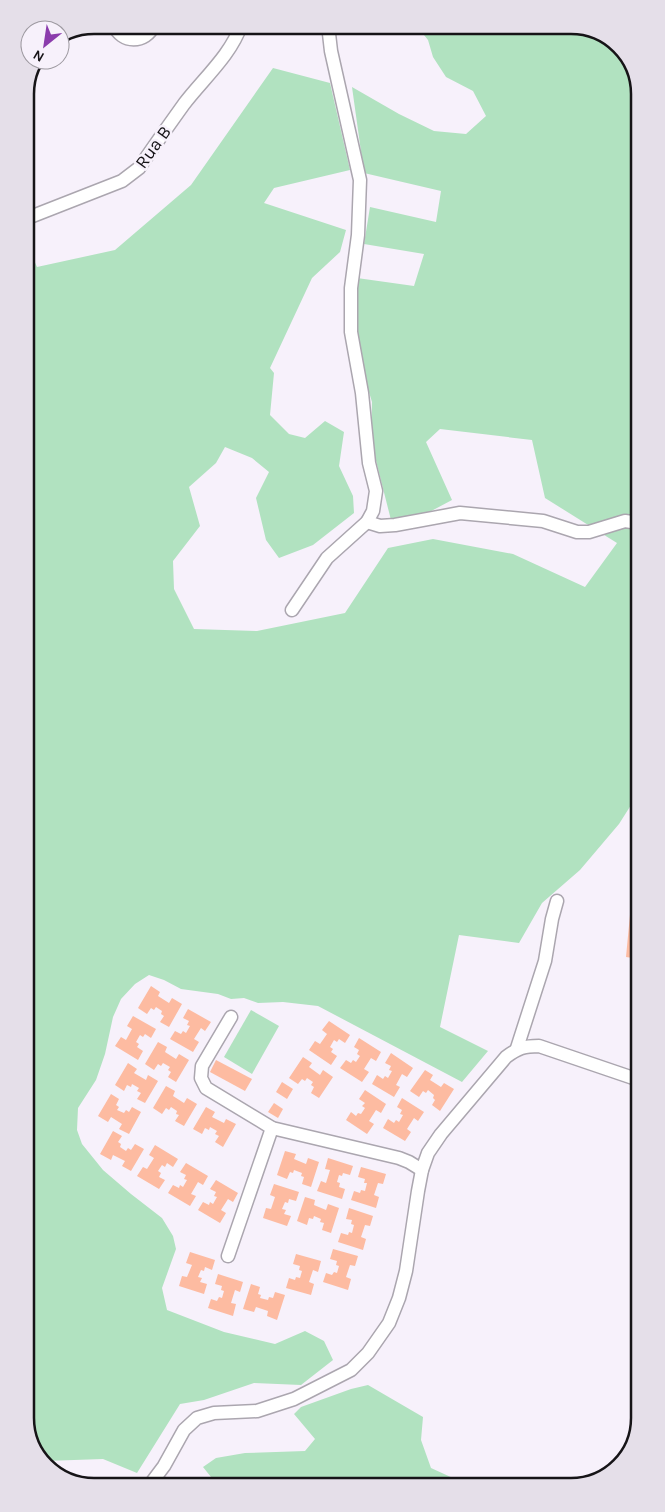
<svg xmlns="http://www.w3.org/2000/svg" width="665" height="1512" font-family="Karla,sans-serif">
<rect width="100%" height="100%" fill="#f7f1fb"/>
<g fill="#b1e2c0">
<polygon points="416,25 576,25 613,39 636,71 638,794 619,824 580,870 542,903 519,943 459,935 440,1027 488,1051 462,1082 318,1006 283,1002 258,1003 244,998 231,999 218,994 181,989 164,980 149,975 135,984 121,999 113,1017 105,1054 96,1080 78,1108 77,1130 82,1144 103,1170 131,1194 162,1218 173,1236 176,1249 162,1288 167,1310 224,1332 275,1344 305,1331 324,1341 333,1360 301,1385 254,1383 204,1400 180,1404 137,1473 103,1459 45,1461 29,1424 26,242 37,267 115,250 191,185 273,68 330,83 350,170 274,188 264,203 346,230 340,252 312,278 270,368 274,373 270,415 289,434 305,438 325,421 344,432 339,466 353,496 354,513 313,545 279,558 266,540 256,498 269,472 252,458 225,447 216,463 189,487 200,526 173,561 174,589 194,629 257,631 345,613 388,548 433,539 513,554 585,587 617,543 545,498 532,440 440,429 426,442 452,500 420,517 391,520 371,441 372,402 358,356 357,278 414,286 424,254 364,244 370,207 436,222 441,191 364,173 352,87 399,114 434,131 466,134 486,116 473,91 446,77 433,57 428,40"/>
<polygon points="251,1010 279,1026 252,1074 224,1057"/>
<path d="M368,1385L423,1417L421,1440L431,1468L466,1484L294,1485C271,1474 240,1480 215,1482L203,1467L216,1458L245,1453L305,1451L315,1439L294,1414L301,1407L351,1389Z"/>
</g>
<g fill="#fdbba1">
<polygon points="638,879 639,879 639,959 626,957 632,894"/>
<polygon points="151,986 160,992 158,996 169,1003 172,998 182,1004 169,1027 160,1022 164,1016 161,1014 162,1011 156,1007 154,1010 151,1008 147,1014 138,1008"/>
<polygon points="188,1009 211,1022 205,1031 201,1028 194,1039 199,1042 193,1052 170,1039 175,1031 181,1034 183,1031 186,1033 190,1026 187,1025 189,1021 183,1018"/>
<polygon points="133,1016 156,1029 151,1038 145,1034 143,1037 140,1035 136,1042 139,1044 137,1047 143,1051 138,1060 115,1046 121,1037 126,1040 132,1029 127,1026"/>
<polygon points="329,1021 350,1035 345,1043 339,1039 337,1042 334,1040 330,1047 333,1049 331,1052 337,1056 331,1065 309,1050 315,1041 320,1044 327,1034 322,1030"/>
<polygon points="359,1038 381,1052 376,1061 371,1058 364,1069 369,1072 362,1082 340,1068 346,1060 351,1063 353,1060 356,1062 360,1056 357,1054 359,1050 354,1047"/>
<polygon points="158,1042 167,1047 165,1052 176,1059 179,1054 189,1060 176,1082 168,1077 171,1072 168,1070 170,1067 163,1063 161,1066 158,1064 154,1070 145,1064"/>
<polygon points="391,1053 413,1068 407,1077 402,1074 396,1085 400,1087 394,1097 372,1084 377,1075 383,1079 385,1076 388,1078 392,1071 389,1070 391,1066 385,1063"/>
<polygon points="303,1057 312,1063 309,1067 320,1075 323,1070 333,1077 319,1098 311,1093 314,1087 311,1085 313,1082 307,1078 305,1081 302,1079 298,1084 289,1078"/>
<polygon points="216,1060 252,1079 245,1091 210,1072"/>
<polygon points="128,1063 137,1069 134,1073 146,1080 148,1075 158,1081 145,1103 137,1099 141,1093 137,1091 139,1088 132,1084 131,1087 127,1085 124,1091 115,1085"/>
<polygon points="425,1070 433,1075 430,1080 441,1087 444,1083 454,1089 440,1111 432,1105 435,1100 433,1098 434,1095 428,1090 426,1093 423,1091 419,1097 410,1091"/>
<polygon points="282,1082 293,1089 287,1099 276,1092"/>
<polygon points="166,1086 175,1091 173,1096 184,1103 187,1098 197,1104 184,1126 175,1121 179,1115 176,1114 177,1111 171,1107 169,1110 166,1108 162,1114 153,1108"/>
<polygon points="365,1090 386,1104 381,1113 376,1110 369,1121 374,1124 367,1134 346,1120 351,1112 356,1116 358,1113 361,1114 365,1108 362,1106 365,1103 359,1099"/>
<polygon points="111,1094 119,1099 116,1105 119,1107 117,1110 124,1113 126,1110 129,1112 132,1107 141,1112 129,1134 119,1129 122,1124 111,1117 108,1122 98,1116"/>
<polygon points="402,1098 424,1112 418,1121 414,1118 407,1129 411,1132 405,1141 383,1128 388,1119 394,1123 396,1120 399,1122 403,1115 400,1114 402,1110 397,1107"/>
<polygon points="274,1103 283,1109 278,1118 268,1112"/>
<polygon points="206,1107 215,1112 212,1117 224,1123 226,1119 236,1124 223,1147 215,1142 219,1136 215,1134 217,1131 210,1127 209,1130 205,1128 202,1134 193,1129"/>
<polygon points="113,1131 122,1136 118,1142 121,1144 120,1147 126,1151 128,1148 131,1150 135,1144 144,1149 131,1171 122,1166 125,1161 113,1155 111,1160 100,1154"/>
<polygon points="155,1145 178,1159 173,1167 167,1163 165,1167 162,1165 158,1171 161,1173 159,1177 165,1180 159,1189 137,1176 143,1167 147,1169 154,1158 149,1155"/>
<polygon points="285,1151 296,1154 294,1159 306,1164 308,1158 319,1162 311,1187 302,1184 304,1177 301,1176 302,1173 294,1170 293,1173 290,1172 287,1179 277,1175"/>
<polygon points="328,1158 353,1166 350,1175 343,1173 342,1176 339,1175 337,1182 340,1183 339,1187 345,1189 342,1199 317,1191 321,1181 326,1183 330,1170 325,1169"/>
<polygon points="186,1163 208,1176 203,1185 198,1182 191,1194 196,1196 190,1206 168,1193 173,1185 179,1188 180,1185 183,1187 187,1180 184,1179 186,1175 180,1172"/>
<polygon points="361,1167 386,1174 383,1184 378,1183 374,1195 379,1197 376,1208 351,1200 354,1191 360,1193 361,1190 365,1191 367,1183 364,1183 365,1179 358,1177"/>
<polygon points="216,1180 238,1193 233,1202 228,1199 221,1210 226,1213 220,1223 198,1210 203,1202 209,1205 210,1202 213,1204 217,1197 214,1196 216,1192 210,1189"/>
<polygon points="274,1184 299,1192 296,1201 289,1199 288,1203 285,1202 282,1209 286,1210 284,1214 291,1216 287,1226 263,1218 266,1208 271,1209 275,1197 270,1195"/>
<polygon points="305,1197 315,1200 314,1205 326,1210 328,1204 339,1208 331,1233 322,1230 324,1223 320,1222 321,1219 314,1216 313,1219 309,1218 307,1225 297,1221"/>
<polygon points="349,1208 373,1216 370,1226 365,1225 361,1237 366,1239 363,1250 338,1242 341,1233 348,1235 349,1232 352,1233 354,1225 351,1224 352,1220 346,1219"/>
<polygon points="333,1249 358,1256 355,1266 350,1265 346,1277 351,1279 348,1290 323,1282 326,1273 332,1275 334,1272 337,1273 339,1266 336,1265 337,1261 330,1259"/>
<polygon points="190,1252 215,1260 212,1270 205,1267 204,1271 201,1270 198,1277 202,1278 200,1282 207,1284 204,1294 179,1286 182,1276 187,1277 192,1265 186,1263"/>
<polygon points="296,1254 321,1261 318,1272 313,1270 309,1282 314,1284 311,1295 286,1288 289,1278 295,1280 296,1277 300,1278 302,1271 299,1270 300,1266 293,1264"/>
<polygon points="218,1274 243,1282 240,1292 235,1290 231,1303 236,1304 233,1316 208,1308 211,1299 217,1301 219,1297 222,1298 224,1291 221,1290 222,1286 215,1284"/>
<polygon points="251,1284 260,1287 258,1294 261,1295 260,1298 268,1300 269,1297 273,1298 275,1292 285,1295 277,1320 267,1316 268,1311 256,1307 254,1312 243,1309"/>
</g>
<g fill="none" stroke-linecap="round" stroke-linejoin="round">
<g stroke="#aba6af" stroke-width="15">
<g id="minor">
<path d="M114,25C121,44 146,44 154,25"/>
<path d="M25,219L122,181L139,168C154,146 169,125 184,104C203,79 231,55 241,25"/>
<polyline points="367,522 380,526 395,525 460,513 543,521 577,532 589,532 625,521 638,523"/>
<polyline points="292,610 327,558 367,522 373,511 376,491 369,463 362,393 351,332 351,288 358,235 360,180 331,51 328,25"/>
<polyline points="231,1017 202,1066 201,1078 206,1088 272,1128 399,1158 409,1162 422,1170"/>
<polyline points="517,1048 545,961 552,919 557,901"/>
<polyline points="228,1256 272,1128"/>
<path d="M149,1486L164,1466L184,1430L197,1418L214,1413L257,1411L294,1399L351,1370L368,1353L389,1323L399,1298L406,1271L418,1191L422,1170L428,1153L441,1134L506,1057C518,1048 524,1046 539,1046L639,1080"/>
</g>
</g>
<use href="#minor" stroke="#fff" stroke-width="12"/>
</g>
<g text-anchor="middle" dominant-baseline="central" stroke-width="5" stroke-linejoin="round" paint-order="stroke">
<g font-size="18" fill="#161417" stroke="#f7f1fb">
<text transform="translate(153 147) rotate(-54)">Rua B</text>
</g>
</g>
<path d="M0 0H665V1512H0ZM94 34H571A60 60 0 0 1 631 94V1418A60 60 0 0 1 571 1478H94A60 60 0 0 1 34 1418V94A60 60 0 0 1 94 34Z" fill="#e5dfe9" fill-rule="evenodd"/>
<path fill="none" stroke="#161417" stroke-width="2.5" d="M94 34H571A60 60 0 0 1 631 94V1418A60 60 0 0 1 571 1478H94A60 60 0 0 1 34 1418V94A60 60 0 0 1 94 34Z"/>
<g transform="translate(45 45) rotate(210)"><circle r="24" fill="#f7f1fb" stroke="#9d99a0"/>
<path d="M0-4L9 19L0 12L-9 19Z" fill="#8b3cac"/>
<text y="-8" font-size="14" font-weight="bold" text-anchor="middle" fill="#161417">N</text>
</g>
</svg>
